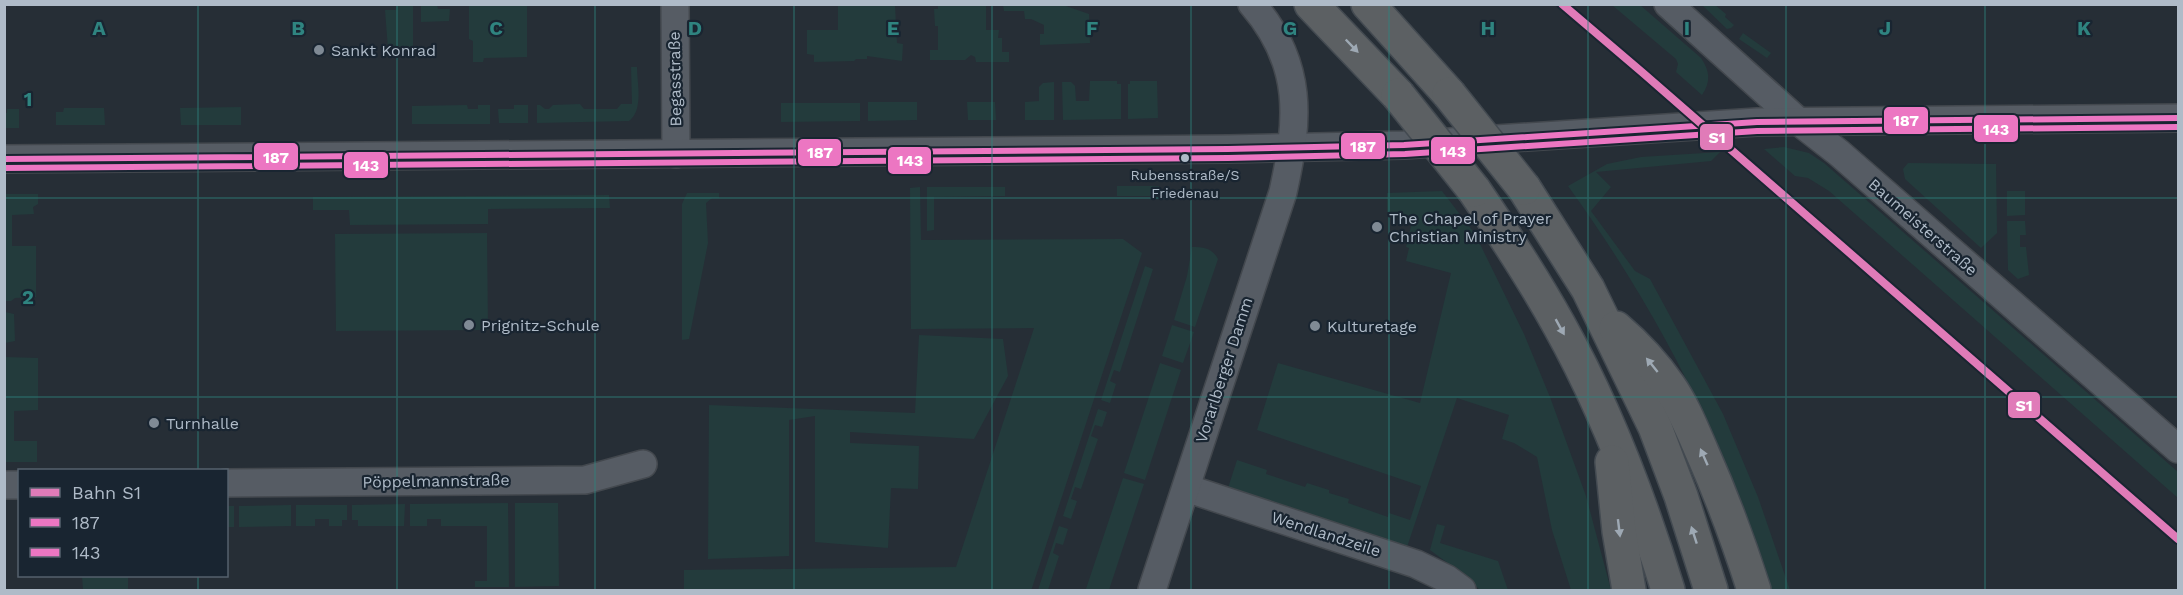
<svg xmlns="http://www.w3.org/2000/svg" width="2183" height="595" font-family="'Work Sans',sans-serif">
<rect width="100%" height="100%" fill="#262e36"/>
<g fill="#233b3c">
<polygon points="397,5 413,5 413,49 388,49 385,10 396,10"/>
<polygon points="421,5 437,5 438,9 450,9 449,21 421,22"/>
<polygon points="469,5 527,5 527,57 484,58 483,62 473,62 473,41 469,39"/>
<polygon points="838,5 895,5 897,43 903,44 902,61 867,56 867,59 856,59 854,61 814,62 814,55 807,54 807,30 838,30"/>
<polygon points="938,5 986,5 986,30 999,30 998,38 1002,38 1002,52 1009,52 1009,62 976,62 975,57 971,55 965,60 930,60 930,50 938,50 938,26 935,26 934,9 938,9"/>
<polygon points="1003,5 1063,5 1089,14 1090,43 1040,45 1040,34 1044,34 1044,25 1031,19 1025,19 1024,11 1004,11"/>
<path d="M1612,5H1640L1701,58C1710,71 1711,82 1702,95L1676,72L1678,64L1676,59Z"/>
<polygon points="1702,5 1715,5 1726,14 1725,17 1734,25 1731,28 1727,29"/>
<polygon points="1743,33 1771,53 1767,58 1739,39"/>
<path d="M631,67H637C637,83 644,110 629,121L537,123V105H540L545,109H549L553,105L580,104L584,109H617L621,104H632Z"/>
<polygon points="1090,81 1117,81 1117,84 1121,84 1121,119 1063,120 1062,82 1071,82 1075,86 1076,101 1089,101"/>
<polygon points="1130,81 1157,81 1158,118 1128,119 1128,84 1130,84"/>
<polygon points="1054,82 1054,120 1025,120 1025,102 1039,101 1039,87 1043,83"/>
<polygon points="868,102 917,102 917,120 868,121"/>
<polygon points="967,102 995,102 996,120 968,120"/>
<polygon points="781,103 860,103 860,121 781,122"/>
<polygon points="467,105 468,109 478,109 478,105 490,105 490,124 412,124 412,106"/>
<polygon points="514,105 528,105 528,123 499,123 498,109 514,109"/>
<polygon points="241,107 241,125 181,125 180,108"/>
<polygon points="64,108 104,108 105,125 56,125 56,112 63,112"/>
<polygon points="7,109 19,109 19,128 5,128 5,113 7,113"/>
<polygon points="1784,147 1809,153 1824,163 2178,472 2178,498 1829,191 1808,178 1795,176 1764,149"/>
<path d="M1720,152L1711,161L1596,172L1611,187L1591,211L1635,271L1650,279L1723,414L1758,497L1790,590H1771C1752,536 1733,481 1710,429C1671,343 1623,262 1568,186L1607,164L1641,157Z"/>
<polygon points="1908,163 1996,164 1997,233 1981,248 1905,179 1903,169"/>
<polygon points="1117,186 1159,186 1160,196 1117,196"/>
<polygon points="920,187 921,240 1123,239 1142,253 1032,588 1031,590 684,590 684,570 956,567 1034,328 911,329 910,188"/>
<polygon points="927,187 1005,187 1005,196 934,197 934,230 927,231"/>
<polygon points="1442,191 1472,230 1481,246 1524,334 1550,397 1586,496 1611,590 1571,590 1552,530 1537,457 1514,443 1502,439 1509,415 1457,398 1407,547 1228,488 1237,460 1267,470 1266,474 1305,487 1307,483 1329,490 1329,493 1349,499 1348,503 1388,517 1389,513 1410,520 1421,486 1257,430 1278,363 1420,403 1451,273 1406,261 1409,248 1406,247 1413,218 1387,212 1387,193"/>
<polygon points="2007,191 2025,191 2025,215 2007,216"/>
<polygon points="687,193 719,193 719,198 712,198 706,203 708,243 689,339 682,340 682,204"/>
<polygon points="5,194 38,194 38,204 33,207 34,214 12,215 12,246 36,246 36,297 15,298 11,301 5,301"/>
<polygon points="609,195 610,208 488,209 488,224 350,225 349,210 313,210 313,197"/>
<polygon points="2007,221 2025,221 2026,235 2020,235 2020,247 2026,247 2029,275 2018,279 2008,270"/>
<polygon points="487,233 488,330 336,331 335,234"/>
<path d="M1192,247C1204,247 1212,248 1218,259L1195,327L1174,320L1187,276Z"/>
<polygon points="1145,266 1153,269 1120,372 1114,370 1110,381 1116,384 1110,403 1101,400"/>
<polygon points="5,312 14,314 15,341 5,343"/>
<polygon points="1172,325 1194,332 1183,363 1162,356"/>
<polygon points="919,335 1003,339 1008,376 974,439 850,432 850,443 919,446 918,489 891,488 888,548 815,542 815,416 789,420 789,556 708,559 709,405 915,413"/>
<polygon points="5,357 38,358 38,410 14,411 14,441 37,441 37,462 5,462"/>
<polygon points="1160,363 1181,370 1145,480 1124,473"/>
<polygon points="1098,409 1107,412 1102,427 1095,425 1091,436 1098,439 1081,489 1075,487 1071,499 1077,501 1071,519 1063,516"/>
<polygon points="1123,478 1144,484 1109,590 1086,589"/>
<polygon points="508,503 509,587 475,587 475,581 487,581 487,526 441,526 441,519 427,519 427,526 410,526 410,504"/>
<polygon points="515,503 558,503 559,586 515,587"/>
<polygon points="405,504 404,526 358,526 358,520 352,520 352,505"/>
<polygon points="291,505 291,526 239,527 239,506"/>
<polygon points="296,505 347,505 347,520 342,520 342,526 329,526 329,519 315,519 315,526 296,526"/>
<polygon points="226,506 234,506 234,527 227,527"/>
<polygon points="1437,524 1445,526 1440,543 1498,561 1508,590 1480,590 1464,575 1430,550"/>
<polygon points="1059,526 1068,529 1063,545 1056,543 1053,553 1059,556 1048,590 1038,590"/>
<polygon points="82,576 128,576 128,590 83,590"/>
</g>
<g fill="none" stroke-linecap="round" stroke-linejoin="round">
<g stroke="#43484e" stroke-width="30">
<g id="minor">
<polyline points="675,4 676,154"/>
<polyline points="1668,4 1798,121 1839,153 2178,449"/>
<polyline points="4,159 1228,149 1404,145 1757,122 2178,118"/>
<polyline points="226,483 585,480 643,464"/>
<polyline points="4,485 20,485"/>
<polyline points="1186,488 1416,564 1447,579 1462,590"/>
<path d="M1152,590L1283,192C1299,120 1304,64 1252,4"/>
</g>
</g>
<g stroke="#434a51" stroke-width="36">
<g id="highway">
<polyline points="1311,4 1398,95"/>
<polyline points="1368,4 1449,94"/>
<polyline points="1524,188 1588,289 1655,427 1681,496 1711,590"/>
<path d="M1474,190C1504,234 1533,278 1559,325C1606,409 1640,499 1668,590"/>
<path d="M1616,328C1636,345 1654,364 1669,386C1683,406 1692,429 1702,452C1722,497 1739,543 1754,590"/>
<polyline points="1612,462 1619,531 1629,590"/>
</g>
</g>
<use href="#minor" stroke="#565c64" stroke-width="27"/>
<use href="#highway" stroke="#5c6063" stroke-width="33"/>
<g stroke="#434a51" stroke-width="36" stroke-linecap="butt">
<g id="highway-bridge">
<polyline points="1449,94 1524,188"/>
<polyline points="1398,95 1474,190"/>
</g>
</g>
<use href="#highway-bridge" stroke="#5c6063" stroke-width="33"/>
<g stroke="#192531" stroke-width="10">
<polyline id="bus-1" points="4,159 1228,149 1404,145 1757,122 2178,118"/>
</g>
<g stroke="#192531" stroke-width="10">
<polyline id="bus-2" points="4,168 1228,158 1405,154 1757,131 2178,127"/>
</g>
<use href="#bus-1" stroke="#ec76c2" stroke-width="6"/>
<use href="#bus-2" stroke="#ec76c2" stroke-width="6"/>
<g stroke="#192531" stroke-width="12">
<polyline id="rail-1" points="1562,4 1643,73 2178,539"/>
</g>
<use href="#rail-1" stroke="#e07bb8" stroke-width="8"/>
</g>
<defs><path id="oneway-solid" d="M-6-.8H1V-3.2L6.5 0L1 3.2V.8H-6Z" transform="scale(1.5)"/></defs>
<g fill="#9ea9b4">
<use href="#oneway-solid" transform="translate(1352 46) rotate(46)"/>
<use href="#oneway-solid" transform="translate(1560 327) rotate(61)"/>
<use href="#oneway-solid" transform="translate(1652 365) rotate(-129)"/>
<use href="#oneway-solid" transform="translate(1704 457) rotate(-114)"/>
<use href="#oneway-solid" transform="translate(1619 528) rotate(83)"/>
<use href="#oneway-solid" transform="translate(1694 535) rotate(-108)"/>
</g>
<path fill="none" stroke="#2f8480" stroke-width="1.5" stroke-opacity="0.55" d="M198,4V470M397,4V590M595,4V590M794,4V590M992,4V590M1191,4V590M1389,4V590M1588,4V590M1786,4V590M1985,4V590M4,198H2178M4,397H2178M198,576V590"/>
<g fill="#7f8a95" stroke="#192531" stroke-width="2">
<circle cx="319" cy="50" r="6"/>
<circle cx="1377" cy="227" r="6"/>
<circle cx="469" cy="325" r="6"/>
<circle cx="1315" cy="326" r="6"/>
<circle cx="154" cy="423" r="6"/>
</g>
<circle fill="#afbbc8" stroke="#192531" stroke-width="2" cx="1185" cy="158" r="5"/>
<g text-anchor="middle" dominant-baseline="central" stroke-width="4.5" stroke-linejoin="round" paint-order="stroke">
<g font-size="14" fill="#afbbc8" stroke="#192531">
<text x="1185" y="175">Rubensstraße/S<tspan x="1185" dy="18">Friedenau</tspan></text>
</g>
<g font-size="16" fill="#afbbc8" stroke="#192531" text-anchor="start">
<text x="331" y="50">Sankt Konrad</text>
<text x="1389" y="218">The Chapel of Prayer<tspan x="1389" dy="18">Christian Ministry</tspan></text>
<text x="481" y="325">Prignitz-Schule</text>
<text x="1327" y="326">Kulturetage</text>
<text x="166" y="423">Turnhalle</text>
</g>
<g font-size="16" fill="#afbbc8" stroke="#192531">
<text transform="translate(675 79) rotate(-91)">Begasstraße</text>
<text transform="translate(1923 227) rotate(41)">Baumeisterstraße</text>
<text transform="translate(1224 370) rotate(-72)">Vorarlberger Damm</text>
<text transform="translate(436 481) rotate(-1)">Pöppelmannstraße</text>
<text transform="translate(1326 534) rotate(18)">Wendlandzeile</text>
</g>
</g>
<g font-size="20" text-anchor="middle" font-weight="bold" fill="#2f8480" stroke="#192531" stroke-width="4.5" stroke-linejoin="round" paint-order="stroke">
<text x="99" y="35">A</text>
<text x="298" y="35">B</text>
<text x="496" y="35">C</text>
<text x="695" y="35">D</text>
<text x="893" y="35">E</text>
<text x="1092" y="35">F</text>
<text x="1290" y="35">G</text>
<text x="1488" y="35">H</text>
<text x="1687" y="35">I</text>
<text x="1885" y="35">J</text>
<text x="2084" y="35">K</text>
<text x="28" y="106">1</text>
<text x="28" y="304">2</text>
</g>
<g stroke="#192531" stroke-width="2">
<rect x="1883" y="106" width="46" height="29" rx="6" fill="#ec76c2"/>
<rect x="1973" y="114" width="46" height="29" rx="6" fill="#ec76c2"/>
<rect x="1699" y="123" width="35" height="28" rx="6" fill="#e07bb8"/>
<rect x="1340" y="132" width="46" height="28" rx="6" fill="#ec76c2"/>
<rect x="1430" y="136" width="46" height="29" rx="6" fill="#ec76c2"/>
<rect x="797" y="138" width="45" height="29" rx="6" fill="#ec76c2"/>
<rect x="253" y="142" width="46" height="29" rx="6" fill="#ec76c2"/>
<rect x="887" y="146" width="45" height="29" rx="6" fill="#ec76c2"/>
<rect x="343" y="151" width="46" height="28" rx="6" fill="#ec76c2"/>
<rect x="2007" y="391" width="34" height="28" rx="6" fill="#e07bb8"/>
</g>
<g font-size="16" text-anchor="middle" font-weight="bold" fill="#fff">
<text x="1906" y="126">187</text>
<text x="1996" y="135">143</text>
<text x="1717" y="143">S1</text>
<text x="1363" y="152">187</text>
<text x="1453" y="157">143</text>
<text x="820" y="158">187</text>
<text x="276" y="163">187</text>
<text x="910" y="166">143</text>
<text x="366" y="171">143</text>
<text x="2024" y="411">S1</text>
</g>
<rect width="2183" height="595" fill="none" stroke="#afbbc8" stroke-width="12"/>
<rect x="18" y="469" width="210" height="108" fill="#192531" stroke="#55616d" stroke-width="1.5"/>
<rect x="30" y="488" width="30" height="9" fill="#e07bb8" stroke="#55616d" stroke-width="1.5"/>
<text x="72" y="499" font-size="18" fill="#afbbc8">Bahn S1</text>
<rect x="30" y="518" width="30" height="9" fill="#ec76c2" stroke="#55616d" stroke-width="1.5"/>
<text x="72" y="529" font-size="18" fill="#afbbc8">187</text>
<rect x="30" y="548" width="30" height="9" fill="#ec76c2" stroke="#55616d" stroke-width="1.5"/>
<text x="72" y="559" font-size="18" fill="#afbbc8">143</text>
</svg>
